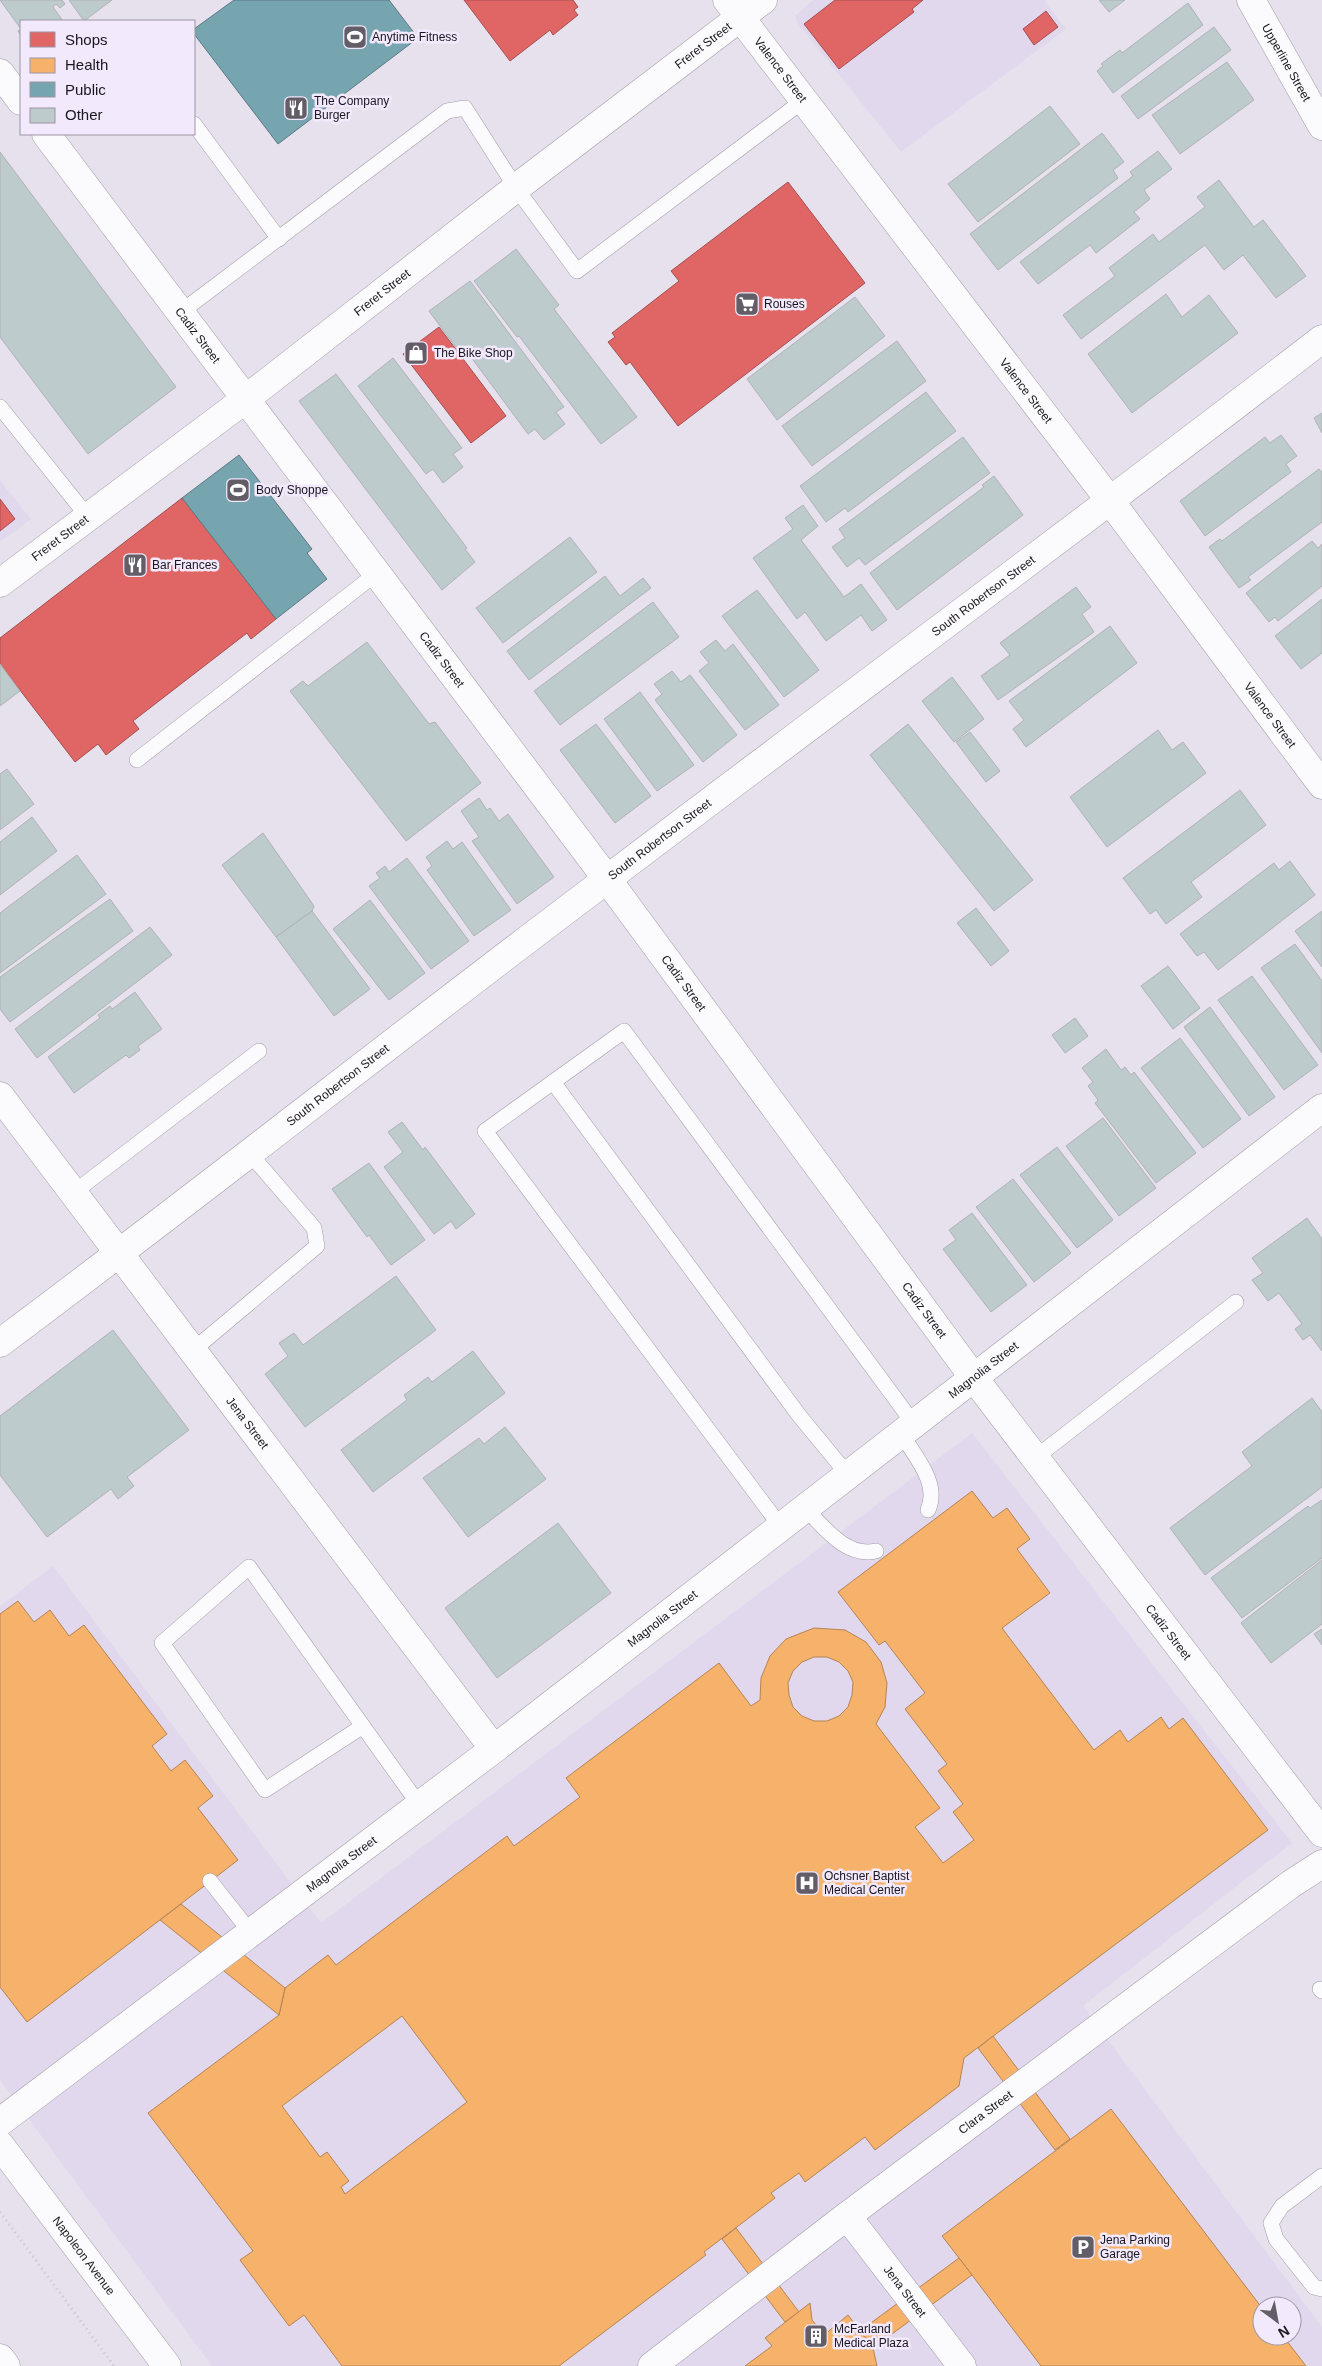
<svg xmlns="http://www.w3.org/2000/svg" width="1322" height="2366" font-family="Arial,sans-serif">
<rect width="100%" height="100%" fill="#e7e1ed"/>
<g fill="#e2d8ee" fill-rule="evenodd">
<polygon points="813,0 1044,0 1066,29 901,152 798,24 795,16"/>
<polygon points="0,481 31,519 0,542"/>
<path d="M972,1433L1292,1843L1083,2006L1322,2327V2366H212L0,2080V1606L53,1566L321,1923ZM1262,2306H1292V2336H1262Z"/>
</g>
<g fill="#e06666" stroke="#a54e50">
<polygon points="464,0 573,0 578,7 574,10 578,15 553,35 550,30 510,61"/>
<polygon points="835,0 923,0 912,9 914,12 839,69 804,24"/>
<polygon points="1046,11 1058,27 1034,45 1023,29"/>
<polygon points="788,182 865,283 678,426 630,362 626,365 608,342 615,337 612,333 679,281 671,271"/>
<polygon points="439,327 506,416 471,443 403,354"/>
<polygon points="182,498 276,619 251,639 247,633 133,721 139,729 106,755 98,744 75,762 0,664 0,638"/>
<polygon points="0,499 15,519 0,531"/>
</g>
<g fill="#f6b26b" stroke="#b48354" fill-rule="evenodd">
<path d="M972,1491L993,1518L1007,1508L1030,1539L1017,1549L1050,1593L1002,1628L1094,1750L1120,1730L1128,1742L1161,1717L1169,1729L1183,1718L1268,1830L964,2058L959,2086L875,2150L865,2137L805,2182L799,2173L771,2193L775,2198L704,2252L706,2255L559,2366H342L304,2315L289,2326L240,2260L253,2251L148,2113L279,2015L285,1988L328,1955L336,1965L507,1836L514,1846L580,1797L566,1778L719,1663L751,1706L760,1700L761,1678L770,1656L786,1639L814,1628L845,1630L866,1642L881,1662L887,1683L885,1707L876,1724L940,1808L915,1827L943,1863L974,1840L953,1812L963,1804L938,1771L947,1764L905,1709L925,1693L885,1641L879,1645L838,1592ZM814,1657H827L839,1662L848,1671L853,1682L852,1695L848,1707L839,1716L827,1721H814L802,1716L793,1707L789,1695L788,1683L793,1671L802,1662ZM402,2016L467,2102L345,2194L341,2187L349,2181L327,2152L320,2157L282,2106Z"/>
<polygon points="18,1601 34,1622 50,1610 69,1636 84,1625 167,1734 152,1746 171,1771 185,1760 213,1796 198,1808 238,1860 27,2022 0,1987 0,1614"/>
<polygon points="181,1904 285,1988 279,2015 160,1920"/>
<polygon points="993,2036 1070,2139 1055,2150 978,2048"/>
<polygon points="1111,2109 1262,2308 1262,2336 1283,2336 1306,2366 1041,2366 959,2258 942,2236"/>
<polygon points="736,2228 799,2312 785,2322 722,2239"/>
<polygon points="959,2258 972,2275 873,2348 860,2331"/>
<polygon points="810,2303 812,2320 824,2335 848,2315 873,2348 877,2366 745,2366 772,2346 765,2338"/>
</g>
<g fill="#76a5af" stroke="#5a7a84">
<polygon points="234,0 389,0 418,38 278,144 194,34 194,29"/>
<polygon points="239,455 312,549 307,553 327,579 276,619 182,498"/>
</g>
<g fill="#bdcbcc" stroke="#afb2b6">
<polygon points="0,0 62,0 65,4 60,8 56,4 53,7 63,21 21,21 21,36 18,31 21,29"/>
<polygon points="69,0 112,0 84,21"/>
<polygon points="1099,0 1125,0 1109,12"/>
<polygon points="1188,3 1203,25 1113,93 1097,71 1103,66 1101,64 1120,50 1122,53"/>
<polygon points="1214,27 1231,50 1138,119 1121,96"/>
<polygon points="1227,62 1254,100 1180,154 1152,115"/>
<polygon points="1050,106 1080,144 978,222 948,184"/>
<polygon points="1102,133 1124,162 1113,170 1118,178 998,270 970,234"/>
<polygon points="1158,151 1172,169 1144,190 1150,199 1134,212 1140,219 1096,253 1090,245 1038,284 1020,262 1133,176 1130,172"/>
<polygon points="0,152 176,387 88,454 0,337"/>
<polygon points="1219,180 1254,227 1263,220 1306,276 1276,298 1243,255 1224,270 1205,245 1081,339 1063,315 1115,276 1109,268 1153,234 1159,242 1205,207 1197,197"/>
<polygon points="516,249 559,305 554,309 637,417 601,444 519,336 517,337 474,281"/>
<polygon points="470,281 564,407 556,412 565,424 544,440 535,429 528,434 468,353 463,357 429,311"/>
<polygon points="1166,294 1182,317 1209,295 1238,333 1132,413 1088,354"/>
<polygon points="855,297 885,336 777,420 747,379"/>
<polygon points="897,341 926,381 812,466 782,426"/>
<polygon points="393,358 462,448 453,454 463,467 443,483 433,469 426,474 358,386"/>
<polygon points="336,374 467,548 465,549 475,562 442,590 299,401"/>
<polygon points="926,392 956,431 848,512 845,508 826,522 800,486"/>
<polygon points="1322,413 1322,433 1314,418"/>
<polygon points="1281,435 1297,456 1286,464 1291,472 1205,536 1180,501 1265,437 1270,443"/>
<polygon points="963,437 990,473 865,565 859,558 847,567 832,547 845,538 839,529"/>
<polygon points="1319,469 1322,472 1322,522 1248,577 1251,580 1239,588 1209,547 1220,539 1222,541"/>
<polygon points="994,476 1023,515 897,610 870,573 984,487 982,485"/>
<polygon points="803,505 818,526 801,540 844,597 861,584 887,620 872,631 861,615 826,641 805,612 797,619 753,558 793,529 785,518"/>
<polygon points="570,537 597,572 503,643 476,608"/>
<polygon points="1312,541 1318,548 1322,544 1322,586 1278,621 1275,617 1269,622 1246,593"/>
<polygon points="605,576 620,596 643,578 651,588 529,680 507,651"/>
<polygon points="1076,587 1091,607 1082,614 1094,632 998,700 981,676 1010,655 1000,643"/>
<polygon points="757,590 819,670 784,697 722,616"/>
<polygon points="1322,599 1322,653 1301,669 1275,636"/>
<polygon points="653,602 679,637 560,725 534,691"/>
<polygon points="1110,626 1137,663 1026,747 1013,729 1024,720 1009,701"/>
<polygon points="716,640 725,651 733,644 779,705 745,730 699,671 709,663 700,652"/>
<polygon points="367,642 429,724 435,722 481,783 406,841 290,691 303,681 308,686"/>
<polygon points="0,664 20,691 0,706"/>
<polygon points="672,671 681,682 690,675 737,735 703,762 655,700 662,694 654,684"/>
<polygon points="952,677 984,719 954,742 922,701"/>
<polygon points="640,692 694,765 657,791 604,719"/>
<polygon points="596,724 651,796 615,823 560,750"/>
<polygon points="908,724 1033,880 994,911 870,755"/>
<polygon points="1158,730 1172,750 1183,742 1206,773 1107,847 1070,797"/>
<polygon points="970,732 1000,771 986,782 956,742"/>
<polygon points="7,769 34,804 0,830 0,774"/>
<polygon points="1240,790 1266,825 1191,882 1202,897 1166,924 1156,910 1150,914 1123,878"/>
<polygon points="479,798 487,810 490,808 499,821 508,814 554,877 517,904 472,841 479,837 461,811"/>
<polygon points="32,817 57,851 0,895 0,842"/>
<polygon points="263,833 314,906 312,911 276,937 222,865"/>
<polygon points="447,841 453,849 462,842 511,910 474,936 427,870 432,866 426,857"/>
<polygon points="77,855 106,894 0,973 0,913"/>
<polygon points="407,858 469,941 431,969 369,886 380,878 376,873 385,866 389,872"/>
<polygon points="1290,861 1315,895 1218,970 1204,952 1197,956 1180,934 1274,863 1279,870"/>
<polygon points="110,899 133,931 10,1022 0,1009 0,977"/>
<polygon points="370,900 425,973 389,1000 333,929"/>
<polygon points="976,908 1009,951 991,966 957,923"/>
<polygon points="312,911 370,989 334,1016 276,937"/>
<polygon points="1322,911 1322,967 1295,931"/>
<polygon points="150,927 172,955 37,1058 15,1029"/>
<polygon points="1295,944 1322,981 1322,1053 1261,968"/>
<polygon points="1168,966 1200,1008 1173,1029 1141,986"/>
<polygon points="1252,976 1318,1065 1284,1090 1218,1000"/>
<polygon points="135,992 162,1029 138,1046 140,1050 129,1058 126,1055 74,1093 48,1057 100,1018 98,1015 110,1006 112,1009"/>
<polygon points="1210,1007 1275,1097 1249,1116 1184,1027"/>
<polygon points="1075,1018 1088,1036 1065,1053 1052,1035"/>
<polygon points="1180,1038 1241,1119 1203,1148 1141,1068"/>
<polygon points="1106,1049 1121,1070 1125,1067 1131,1075 1134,1072 1196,1153 1156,1183 1095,1103 1098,1100 1088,1086 1093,1082 1082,1068"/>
<polygon points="1103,1118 1156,1188 1119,1216 1066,1146"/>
<polygon points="402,1122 423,1150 425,1147 475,1214 456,1229 451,1221 434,1234 384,1167 403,1152 388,1132"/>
<polygon points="1057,1147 1113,1220 1077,1248 1020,1175"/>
<polygon points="369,1163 425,1240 391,1265 369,1235 367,1237 332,1189"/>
<polygon points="1013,1179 1071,1253 1034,1282 976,1207"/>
<polygon points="972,1213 1027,1285 991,1312 943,1249 956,1240 949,1230"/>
<polygon points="1307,1218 1322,1239 1322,1351 1310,1335 1303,1340 1295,1329 1302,1324 1279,1293 1268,1301 1252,1280 1263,1273 1252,1258"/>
<polygon points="396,1276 436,1330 305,1427 265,1374 288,1356 279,1343 294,1333 303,1345"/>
<polygon points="113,1330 189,1430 127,1477 134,1486 118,1499 111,1489 47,1537 0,1475 0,1416"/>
<polygon points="473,1351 505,1393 373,1492 341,1450 407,1400 404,1395 428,1377 432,1382"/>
<polygon points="1312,1398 1322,1412 1322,1487 1205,1575 1170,1528 1252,1466 1242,1452"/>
<polygon points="505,1427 546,1479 468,1537 423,1478 479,1438 484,1444"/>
<polygon points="1322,1500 1322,1558 1242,1618 1211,1578 1308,1506 1310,1508"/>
<polygon points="558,1523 611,1593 497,1678 445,1608"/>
<polygon points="1322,1560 1322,1624 1271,1663 1241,1623"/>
<polygon points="1322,1629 1322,1645 1314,1634"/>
</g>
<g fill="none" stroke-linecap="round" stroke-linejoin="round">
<g stroke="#a09ca5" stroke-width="16">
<g id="service">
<polyline points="194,124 279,239"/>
<polyline points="181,312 447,111 465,108 516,188 577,271 804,100"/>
<polyline points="0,407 88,517"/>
<polyline points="137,760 377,573"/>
<polyline points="553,1082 485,1131 781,1527"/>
<polyline points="73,1193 259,1051"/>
<polyline points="192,1351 317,1246 314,1228 250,1154"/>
<path d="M901,1433C915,1457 940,1483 928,1510"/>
<polyline points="1035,1458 1236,1302"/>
<polyline points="848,1475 798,1414 553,1082 624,1031 914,1424"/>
<path d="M805,1508C824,1527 846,1558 876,1551"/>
<polyline points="363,1726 265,1790 162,1643 249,1567 420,1806"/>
<polyline points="210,1881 252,1934"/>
<polyline points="1320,1989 1322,1991"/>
<polyline points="1322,2176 1282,2206 1271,2223 1276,2239 1314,2287 1322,2289"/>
</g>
</g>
<g stroke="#a09ca5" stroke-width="29">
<g id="minor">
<path id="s1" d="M727,0L1111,502L1322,785"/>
<path id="s2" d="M1251,0L1322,126"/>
<polyline points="0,73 21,101"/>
<path id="s3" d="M46,134L607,879L974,1378L1322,1833"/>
<path id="s4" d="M0,583L247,398L516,188L763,0"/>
<path id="s5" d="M0,1096L494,1749"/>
<path id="s6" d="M0,1343C205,1190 405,1031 610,877C847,697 1086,521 1322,339"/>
<path id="s7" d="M0,2122L494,1749L1322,1108"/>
<path id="s8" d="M847,2216L962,2366"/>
<path id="s9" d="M652,2366L847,2216L1291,1884L1322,1864"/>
</g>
</g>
<g stroke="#a09ca5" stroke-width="29">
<g id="secondary">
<path id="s10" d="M0,2145L167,2366"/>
<polyline points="0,2358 6,2366"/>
</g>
</g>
<polyline stroke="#c6c4c9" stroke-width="3" stroke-dasharray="1 4" stroke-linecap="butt" points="0,2212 114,2366"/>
<use href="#service" stroke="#fbfafc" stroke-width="15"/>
<use href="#minor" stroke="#fbfafc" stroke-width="28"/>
<use href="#secondary" stroke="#fbfafc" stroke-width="28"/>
</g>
<defs>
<g id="stadium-square" transform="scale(1.25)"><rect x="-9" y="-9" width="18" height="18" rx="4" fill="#625d66" stroke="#f2e9fc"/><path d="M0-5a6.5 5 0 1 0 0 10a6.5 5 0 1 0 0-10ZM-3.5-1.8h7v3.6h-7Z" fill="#fff"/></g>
<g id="restaurant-square" transform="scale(1.25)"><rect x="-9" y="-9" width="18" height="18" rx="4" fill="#625d66" stroke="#f2e9fc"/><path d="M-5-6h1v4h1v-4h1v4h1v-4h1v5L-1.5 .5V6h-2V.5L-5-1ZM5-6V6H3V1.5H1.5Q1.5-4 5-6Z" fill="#fff"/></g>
<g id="supermarket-square" transform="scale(1.25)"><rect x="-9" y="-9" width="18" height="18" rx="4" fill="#625d66" stroke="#f2e9fc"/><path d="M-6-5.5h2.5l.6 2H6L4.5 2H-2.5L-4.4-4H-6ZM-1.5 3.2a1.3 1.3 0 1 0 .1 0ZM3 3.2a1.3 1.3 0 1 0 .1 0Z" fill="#fff"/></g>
<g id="shop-square" transform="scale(1.25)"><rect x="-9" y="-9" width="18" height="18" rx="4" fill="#625d66" stroke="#f2e9fc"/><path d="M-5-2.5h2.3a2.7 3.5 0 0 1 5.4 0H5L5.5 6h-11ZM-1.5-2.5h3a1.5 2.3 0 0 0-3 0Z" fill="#fff"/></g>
<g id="hospital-square" transform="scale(1.25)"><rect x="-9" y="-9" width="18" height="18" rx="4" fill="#625d66" stroke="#f2e9fc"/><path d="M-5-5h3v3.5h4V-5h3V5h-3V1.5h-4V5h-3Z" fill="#fff"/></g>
<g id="parking-square" transform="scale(1.25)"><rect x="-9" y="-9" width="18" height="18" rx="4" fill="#625d66" stroke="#f2e9fc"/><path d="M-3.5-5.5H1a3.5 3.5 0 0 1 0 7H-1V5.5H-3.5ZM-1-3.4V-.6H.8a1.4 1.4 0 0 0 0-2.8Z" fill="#fff"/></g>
<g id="building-square" transform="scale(1.25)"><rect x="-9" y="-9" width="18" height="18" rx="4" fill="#625d66" stroke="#f2e9fc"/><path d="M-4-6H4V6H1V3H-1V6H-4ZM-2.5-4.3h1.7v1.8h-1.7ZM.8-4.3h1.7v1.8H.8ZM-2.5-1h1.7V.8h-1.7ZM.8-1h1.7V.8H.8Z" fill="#fff"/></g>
</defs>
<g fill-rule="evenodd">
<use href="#stadium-square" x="355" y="37"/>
<use href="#restaurant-square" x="296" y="108"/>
<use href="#supermarket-square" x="747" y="304"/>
<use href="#shop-square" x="416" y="353"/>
<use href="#stadium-square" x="238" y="490"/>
<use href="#restaurant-square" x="135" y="565"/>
<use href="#hospital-square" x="807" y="1883"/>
<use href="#parking-square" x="1083" y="2247"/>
<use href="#building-square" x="816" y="2336"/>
</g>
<g text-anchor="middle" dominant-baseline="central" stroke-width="5" stroke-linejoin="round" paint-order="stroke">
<g font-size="12" fill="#1a161e" stroke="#f2e9fc" text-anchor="start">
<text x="372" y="37">Anytime Fitness</text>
<text x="314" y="101">The Company<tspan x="314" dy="14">Burger</tspan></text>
<text x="764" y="304">Rouses</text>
<text x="434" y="353">The Bike Shop</text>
<text x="256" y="490">Body Shoppe</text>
<text x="152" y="565">Bar Frances</text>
<text x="824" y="1876">Ochsner Baptist<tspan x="824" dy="14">Medical Center</tspan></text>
<text x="1100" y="2240">Jena Parking<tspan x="1100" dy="14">Garage</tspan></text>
<text x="834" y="2329">McFarland<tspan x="834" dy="14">Medical Plaza</tspan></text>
</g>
<g font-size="12" fill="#1a161e" stroke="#f2e9fc">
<text stroke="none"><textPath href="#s4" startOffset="885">Freret Street</textPath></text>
<text stroke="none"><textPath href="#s2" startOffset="72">Upperline Street</textPath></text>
<text stroke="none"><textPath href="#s1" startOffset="88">Valence Street</textPath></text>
<text stroke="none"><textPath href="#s4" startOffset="480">Freret Street</textPath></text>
<text stroke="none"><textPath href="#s3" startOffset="252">Cadiz Street</textPath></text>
<text stroke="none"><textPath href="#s1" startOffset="492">Valence Street</textPath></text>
<text stroke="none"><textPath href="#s4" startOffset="75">Freret Street</textPath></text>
<text stroke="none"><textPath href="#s6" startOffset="1235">South Robertson Street</textPath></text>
<text stroke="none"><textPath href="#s3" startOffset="658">Cadiz Street</textPath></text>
<text stroke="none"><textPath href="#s1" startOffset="898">Valence Street</textPath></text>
<text stroke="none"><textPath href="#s6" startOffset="830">South Robertson Street</textPath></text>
<text stroke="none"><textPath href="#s3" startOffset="1062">Cadiz Street</textPath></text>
<text stroke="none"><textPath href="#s6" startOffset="425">South Robertson Street</textPath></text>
<text stroke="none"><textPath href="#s3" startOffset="1468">Cadiz Street</textPath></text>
<text stroke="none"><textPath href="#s7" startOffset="1238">Magnolia Street</textPath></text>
<text stroke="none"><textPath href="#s5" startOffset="410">Jena Street</textPath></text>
<text stroke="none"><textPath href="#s7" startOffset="832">Magnolia Street</textPath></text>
<text stroke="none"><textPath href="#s3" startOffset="1872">Cadiz Street</textPath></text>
<text stroke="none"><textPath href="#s7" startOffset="428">Magnolia Street</textPath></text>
<text stroke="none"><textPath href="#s9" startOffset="419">Clara Street</textPath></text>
<text stroke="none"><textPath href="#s10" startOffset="139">Napoleon Avenue</textPath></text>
<text stroke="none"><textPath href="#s8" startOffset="95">Jena Street</textPath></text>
</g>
</g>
<rect x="20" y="20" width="175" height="115" fill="#f2e9fc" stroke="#9c95a3"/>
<rect x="30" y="32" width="25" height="15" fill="#e06666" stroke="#9c95a3"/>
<text x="65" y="45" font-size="15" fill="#1a161e">Shops</text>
<rect x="30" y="58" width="25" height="15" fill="#f6b26b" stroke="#9c95a3"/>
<text x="65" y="70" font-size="15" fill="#1a161e">Health</text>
<rect x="30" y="82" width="25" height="15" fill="#76a5af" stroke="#9c95a3"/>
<text x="65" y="95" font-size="15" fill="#1a161e">Public</text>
<rect x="30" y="108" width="25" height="15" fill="#bdcbcc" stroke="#9c95a3"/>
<text x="65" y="120" font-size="15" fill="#1a161e">Other</text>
<g transform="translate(1277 2321) rotate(148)"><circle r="24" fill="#f2e9fc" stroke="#9c95a3"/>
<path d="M0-4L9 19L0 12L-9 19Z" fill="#625d66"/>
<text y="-8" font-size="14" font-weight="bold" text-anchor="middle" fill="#1a161e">N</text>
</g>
</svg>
